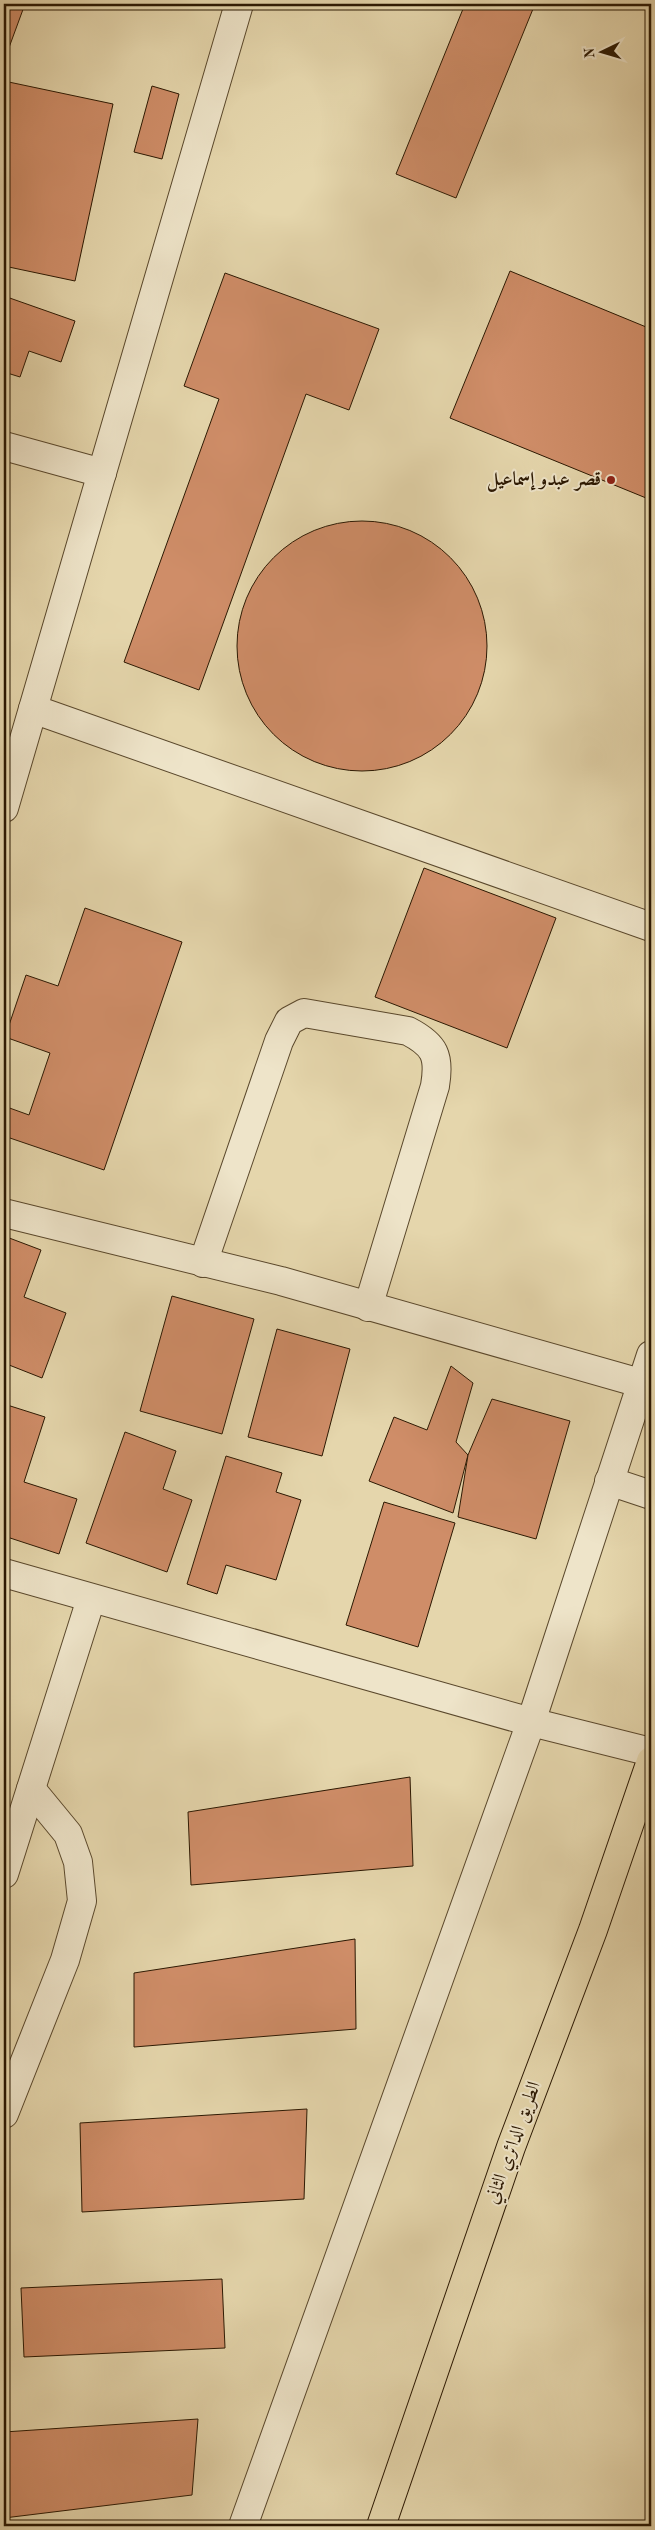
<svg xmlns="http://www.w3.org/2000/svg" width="655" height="2530" font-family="'Old Standard TT',Amiri,serif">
<rect width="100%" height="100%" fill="#e5d6ac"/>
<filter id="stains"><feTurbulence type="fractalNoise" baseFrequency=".004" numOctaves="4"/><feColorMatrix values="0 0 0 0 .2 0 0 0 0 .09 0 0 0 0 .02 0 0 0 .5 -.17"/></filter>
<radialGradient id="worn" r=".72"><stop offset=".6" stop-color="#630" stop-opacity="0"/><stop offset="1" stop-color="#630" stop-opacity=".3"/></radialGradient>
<g fill="#cf8d68" stroke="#2b1802">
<polygon points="4,4 25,4 7,53 4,52"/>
<polygon points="465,4 535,4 456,198 396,174"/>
<polygon points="4,81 113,104 75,281 4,266"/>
<polygon points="152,86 179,94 162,159 134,152"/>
<polygon points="510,271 651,329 651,500 450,418"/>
<polygon points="225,273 379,329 349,410 306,394 199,690 124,662 219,399 184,386"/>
<polygon points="4,296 75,321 61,362 29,351 20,377 4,372"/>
<circle cx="362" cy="646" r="125"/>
<polygon points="424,868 556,918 507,1048 375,997"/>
<polygon points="85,908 182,942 104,1170 4,1136 4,1106 29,1115 50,1053 5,1037 26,975 58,986"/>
<polygon points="4,1236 41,1250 24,1297 66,1313 42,1378 4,1363"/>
<polygon points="172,1296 254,1319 222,1434 140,1411"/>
<polygon points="277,1329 350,1349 322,1456 248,1437"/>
<polygon points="451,1366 473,1383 456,1442 468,1455 453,1513 369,1481 394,1417 427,1430"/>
<polygon points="492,1399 570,1421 536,1539 458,1517 468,1455"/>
<polygon points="4,1404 45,1417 24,1482 77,1499 59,1554 4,1536"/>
<polygon points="125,1432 176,1451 163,1489 192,1500 167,1572 86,1543"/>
<polygon points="226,1456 282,1473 276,1492 301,1500 276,1580 226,1565 217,1594 187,1584"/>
<polygon points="384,1502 455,1523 418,1647 346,1625"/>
<polygon points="410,1777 413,1866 191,1885 188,1812"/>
<polygon points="355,1939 356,2029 134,2047 134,1973"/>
<polygon points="307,2109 304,2199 82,2212 80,2123"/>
<polygon points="222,2279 225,2348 24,2357 21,2288"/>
<polygon points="198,2419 192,2495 4,2518 4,2432"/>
</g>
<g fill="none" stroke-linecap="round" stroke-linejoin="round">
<g stroke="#5a482c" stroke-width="30">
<g id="street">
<polyline points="4,446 102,473"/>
<polyline points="33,709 651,927"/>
<polyline points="4,808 239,4"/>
<polyline points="4,1213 281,1281 640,1383"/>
<path d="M203,1263L279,1041L289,1021L304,1013L408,1031C435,1045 440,1056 435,1086L368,1307"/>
<polyline points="609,1481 651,1495"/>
<polyline points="4,1573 531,1722 651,1752"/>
<polyline points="4,1874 91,1599"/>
<polyline points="4,2114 65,1960 82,1901 78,1862 68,1834 31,1789"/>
<polyline points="243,2526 531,1722 651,1355"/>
</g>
</g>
<g stroke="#2b1802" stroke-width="30">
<polyline id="primary" points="381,2526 511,2147 593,1930 651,1761"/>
</g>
<use href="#street" stroke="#eee4c9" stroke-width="28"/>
<use href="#primary" stroke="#e5d6ac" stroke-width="28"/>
</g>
<circle fill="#8f2418" stroke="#eee4c9" stroke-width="2" cx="611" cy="480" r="5"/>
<g text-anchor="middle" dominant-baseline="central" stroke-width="4" stroke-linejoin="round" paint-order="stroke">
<g font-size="19" font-weight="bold" fill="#2b1802" stroke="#eee4c9" text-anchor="end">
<text x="601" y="480">قصر عبدو إسماعيل</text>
</g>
<g font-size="19" fill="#2b1802" stroke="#eee4c9">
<text transform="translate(514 2143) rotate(-70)">الطريق الدائري الثاني</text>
</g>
</g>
<rect width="655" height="2530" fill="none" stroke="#e5d6ac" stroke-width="20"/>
<rect x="5" y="5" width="645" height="2520" fill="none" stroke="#2b1802" stroke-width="2.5"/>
<rect x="10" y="10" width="635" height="2510" fill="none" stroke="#2b1802"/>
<g transform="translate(602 52) rotate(265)" stroke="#eee4c9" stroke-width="4" paint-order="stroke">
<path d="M0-4L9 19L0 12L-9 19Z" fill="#2b1802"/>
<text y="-8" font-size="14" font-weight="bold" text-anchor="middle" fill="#2b1802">N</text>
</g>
<rect width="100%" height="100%" filter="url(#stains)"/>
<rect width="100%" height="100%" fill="url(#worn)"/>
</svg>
